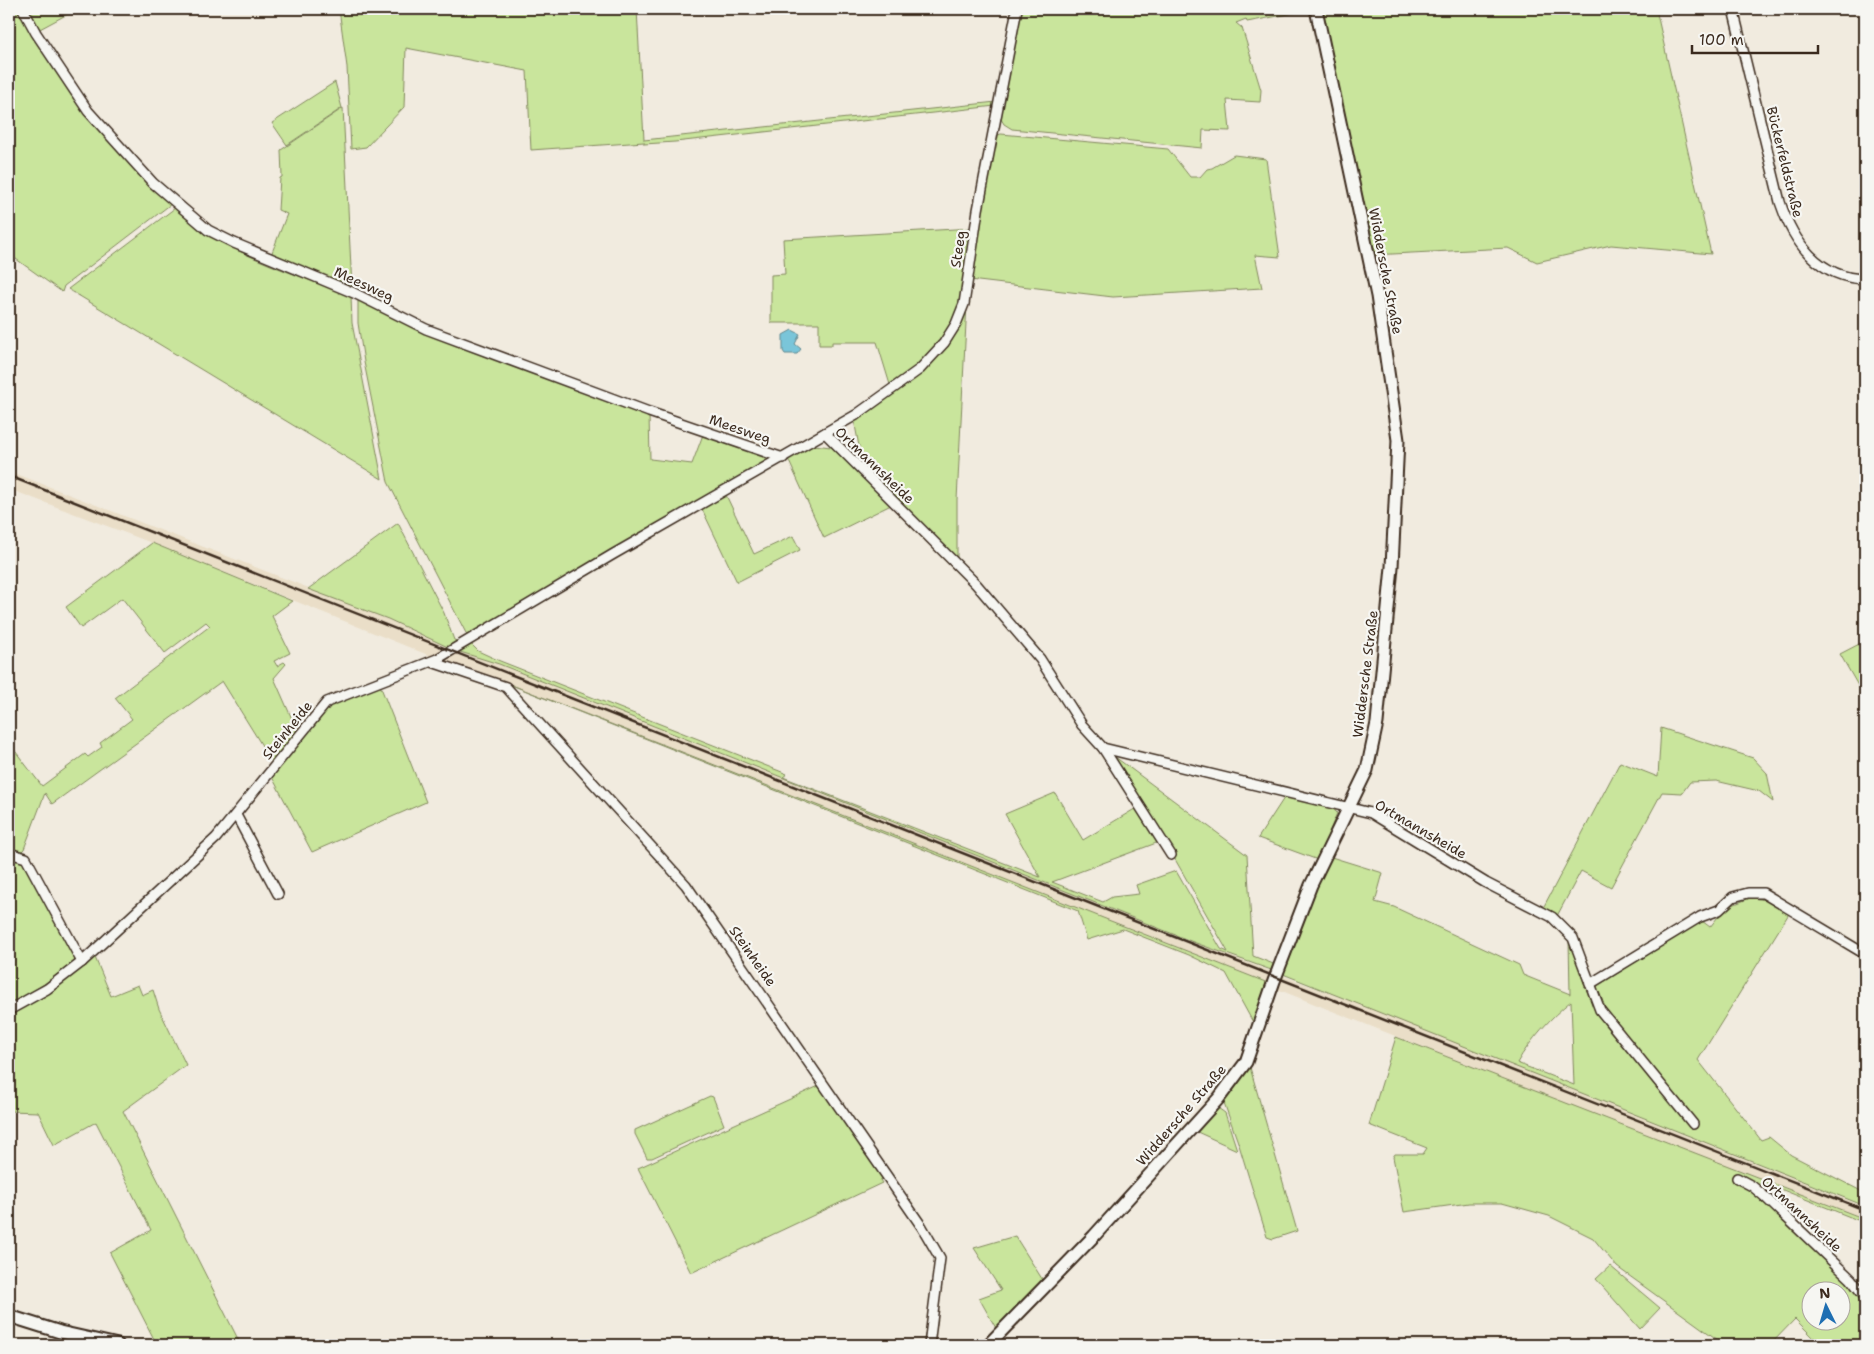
<svg xmlns="http://www.w3.org/2000/svg" width="1874" height="1354" font-family="'Shantell Sans',sans-serif">
<rect width="100%" height="100%" fill="#f1ebdf"/>
<filter id="ink" filterUnits="userSpaceOnUse"><feTurbulence type="fractalNoise" baseFrequency=".02" numOctaves="2"/><feDisplacementMap in="SourceGraphic" scale="10" xChannelSelector="R" yChannelSelector="G"/><feConvolveMatrix kernelMatrix="1 2 1 2 8 2 1 2 1" color-interpolation-filters="sRGB"/></filter>
<g filter="url(#ink)">
<polygon fill="#eadec8" points="9,471 388,619 454,650 499,664 1193,942 1385,1014 1865,1207 1865,1219 1516,1084 1277,989 1268,983 764,784 496,679 496,681 433,657 152,543 9,489"/>
<g fill="#c9e59c" stroke="#82885d" fill-rule="evenodd">
<polygon points="9,9 19,9 85,113 171,204 64,286 62,292 9,254"/>
<polygon points="27,9 77,9 38,30"/>
<polygon points="339,9 637,9 644,140 996,102 995,106 675,142 644,144 644,142 531,150 527,71 406,48 404,107 366,147 351,149 347,67"/>
<polygon points="1020,9 1310,9 1310,10 1247,22 1246,19 1236,23 1242,28 1261,90 1260,102 1227,100 1230,131 1203,130 1202,148 1012,129 1004,124 998,114"/>
<polygon points="1319,9 1656,9 1711,254 1611,245 1537,262 1508,248 1373,255"/>
<polygon points="335,82 342,108 287,145 272,123"/>
<polygon points="343,108 352,288 271,255 287,214 278,210 280,178 282,177 281,150"/>
<polygon points="1001,134 1168,149 1190,177 1200,177 1207,169 1212,168 1234,155 1266,159 1280,257 1255,255 1262,288 1113,297 970,280 994,136"/>
<path d="M175,208C222,253 292,272 351,296L352,323L382,479L68,289Z"/>
<path d="M972,228C968,259 968,298 952,326C938,352 914,371 891,388L877,342H832V345H819V323H771V275L785,274L783,239Z"/>
<polygon points="358,299 649,415 650,459 692,464 704,432 765,454 768,458 767,462 468,637 388,482 364,362 358,323"/>
<polygon points="967,303 957,500 957,561 863,467 854,420 927,366"/>
<polygon points="814,445 831,447 841,454 893,504 824,538 788,459"/>
<polygon points="725,493 754,554 793,536 800,550 737,582 701,507"/>
<polygon points="398,523 444,613 454,640 460,642 450,648 388,619 308,589"/>
<polygon points="152,543 292,601 272,616 290,653 274,661 277,666 284,662 286,664 274,678 296,728 297,736 274,765 222,681 52,804 45,793 24,849 19,854 9,851 9,743 42,786 85,754 88,757 102,747 100,743 132,719 115,698 210,626 206,622 165,653 122,598 81,628 66,607"/>
<polygon points="503,623 471,644 478,651 500,661 787,774 783,777 1040,877 1005,814 1055,793 1083,840 1138,807 1159,842 1052,882 1103,902 1112,897 1139,894 1136,885 1176,871 1221,949 1228,952 1164,840 1107,751 1247,855 1253,956 1276,965 1274,971 1193,942 499,664 457,651"/>
<polygon points="1865,641 1865,698 1840,654"/>
<polygon points="494,678 1268,983 1255,1026 1226,973 1189,955 1123,929 1087,940 1078,911"/>
<polygon points="380,685 426,802 312,852 272,777 329,704"/>
<polygon points="1661,728 1753,758 1767,773 1773,802 1759,791 1716,781 1690,782 1682,793 1662,792 1611,887 1581,871 1557,916 1543,908 1620,762 1658,777"/>
<polygon points="1286,795 1332,807 1337,813 1318,860 1258,838"/>
<polygon points="9,854 23,860 74,952 75,961 46,983 9,1005"/>
<path d="M1328,856L1383,873L1375,902L1394,907L1519,965L1523,975L1570,994L1569,939L1589,997L1605,1025L1690,1127L1698,1123L1609,1016L1594,988L1702,921L1710,927L1725,908L1750,898L1769,900L1790,912L1698,1060L1761,1140L1769,1137L1791,1155L1865,1193V1206L1283,974L1290,947ZM1571,1001L1574,1085L1517,1063C1530,1040 1550,1018 1571,1001Z"/>
<polygon points="94,955 111,996 138,985 142,995 153,990 159,1009 186,1065 123,1111 241,1345 157,1345 110,1253 151,1230 96,1122 54,1145 38,1112 9,1111 9,1015 52,991"/>
<path d="M1396,1037L1865,1219V1223L1763,1182L1756,1186L1734,1173L1732,1178L1756,1194L1848,1282L1865,1304V1345H1821L1795,1319L1770,1345H1725L1617,1267L1593,1238L1549,1216L1502,1203H1469L1404,1212L1393,1157L1395,1154H1423L1427,1148L1369,1125ZM1812,1292H1842V1322H1812Z"/>
<polygon points="1249,1064 1297,1231 1273,1239 1267,1237 1239,1145 1222,1097"/>
<polygon points="821,1085 885,1178 880,1180 882,1183 691,1273 638,1168"/>
<polygon points="710,1096 713,1097 724,1125 652,1158 647,1158 635,1134 635,1130"/>
<polygon points="1215,1106 1225,1113 1237,1150 1195,1131"/>
<polygon points="1015,1236 1044,1282 997,1330 979,1298 1001,1290 974,1248"/>
<polygon points="1610,1266 1660,1308 1640,1329 1596,1279"/>
</g>
<polygon fill="#7ac5d9" stroke="#61878e" points="792,330 800,334 795,344 801,349 797,354 785,354 783,351 783,335"/>
<g fill="none" stroke-linecap="round" stroke-linejoin="round">
<g stroke="#3b2a1e" stroke-width="12">
<g id="street">
<polyline points="23,9 36,33 88,111 153,183 208,230 234,243 354,293 426,329 649,412 783,458"/>
<path d="M1733,9L1780,202C1793,242 1819,278 1865,279"/>
<polyline points="825,433 976,584 1040,659 1082,725 1103,748 1371,813 1486,883 1552,917 1573,938 1600,1010 1693,1124"/>
<polyline points="432,662 506,687 686,885 922,1227 940,1258 929,1345"/>
<polyline points="1103,748 1171,855"/>
<polyline points="236,815 278,894"/>
<polyline points="9,853 26,858 82,962"/>
<polyline points="1590,984 1700,917 1719,910 1733,897 1748,893 1763,893 1865,954"/>
<polyline points="9,1010 47,989 82,962 216,838 327,702 437,659 612,555 856,415 920,369 944,343 956,324 964,304 978,210 1017,9"/>
<polyline points="1737,1178 1752,1186 1764,1196 1851,1279 1865,1297"/>
</g>
</g>
<g stroke="#3b2a1e" stroke-width="15">
<g id="secondary">
<polyline points="9,1316 60,1332 118,1345"/>
<polyline points="988,1345 1094,1236 1219,1098 1246,1062 1274,981 1311,885 1367,770 1377,723 1392,567 1398,440 1377,296 1316,9"/>
</g>
</g>
<use href="#street" stroke="#f6f6f2" stroke-width="9"/>
<use href="#secondary" stroke="#f6f6f2" stroke-width="11"/>
<polyline stroke="#3b2a1e" stroke-width="2.5" points="9,476 1865,1210"/>
</g>
</g>
<g text-anchor="middle" dominant-baseline="central" stroke-width="4.5" stroke-linejoin="round" paint-order="stroke">
<g font-size="14" fill="#3b2a1e" stroke="#f6f6f2">
<text transform="translate(1785 162) rotate(76)">Bückerfeldstraße</text>
<text transform="translate(958 249) rotate(-81)">Steeg</text>
<text transform="translate(1386 271) rotate(79)">Widdersche Straße</text>
<text transform="translate(364 284) rotate(25)">Meesweg</text>
<text transform="translate(740 429) rotate(19)">Meesweg</text>
<text transform="translate(875 465) rotate(44)">Ortmannsheide</text>
<text transform="translate(1365 674) rotate(-83)">Widdersche Straße</text>
<text transform="translate(287 730) rotate(-51)">Steinheide</text>
<text transform="translate(1421 829) rotate(30)">Ortmannsheide</text>
<text transform="translate(753 956) rotate(55)">Steinheide</text>
<text transform="translate(1181 1115) rotate(-49)">Widdersche Straße</text>
<text transform="translate(1802 1214) rotate(43)">Ortmannsheide</text>
</g>
</g>
<rect width="1874" height="1354" fill="none" stroke="#f6f6f2" stroke-width="30"/>
<rect x="15" y="15" width="1844" height="1324" fill="none" stroke="#3b2a1e" stroke-width="2" filter="url(#ink)"/>
<g transform="translate(1826 1306) rotate(355)"><circle r="24" fill="#f6f6f2" stroke="#aba49d"/>
<path d="M0-4L9 19L0 12L-9 19Z" fill="#1f6fb2"/>
<text y="-8" font-size="14" font-weight="bold" text-anchor="middle" fill="#3b2a1e">N</text>
</g>
<path d="M1692 45v8h126v-8" fill="none" stroke="#3b2a1e" stroke-width="2.5"/>
<text x="1699" y="45" font-size="15" fill="#3b2a1e" stroke="#f6f6f2" stroke-width="4" paint-order="stroke">100 m</text>
</svg>
